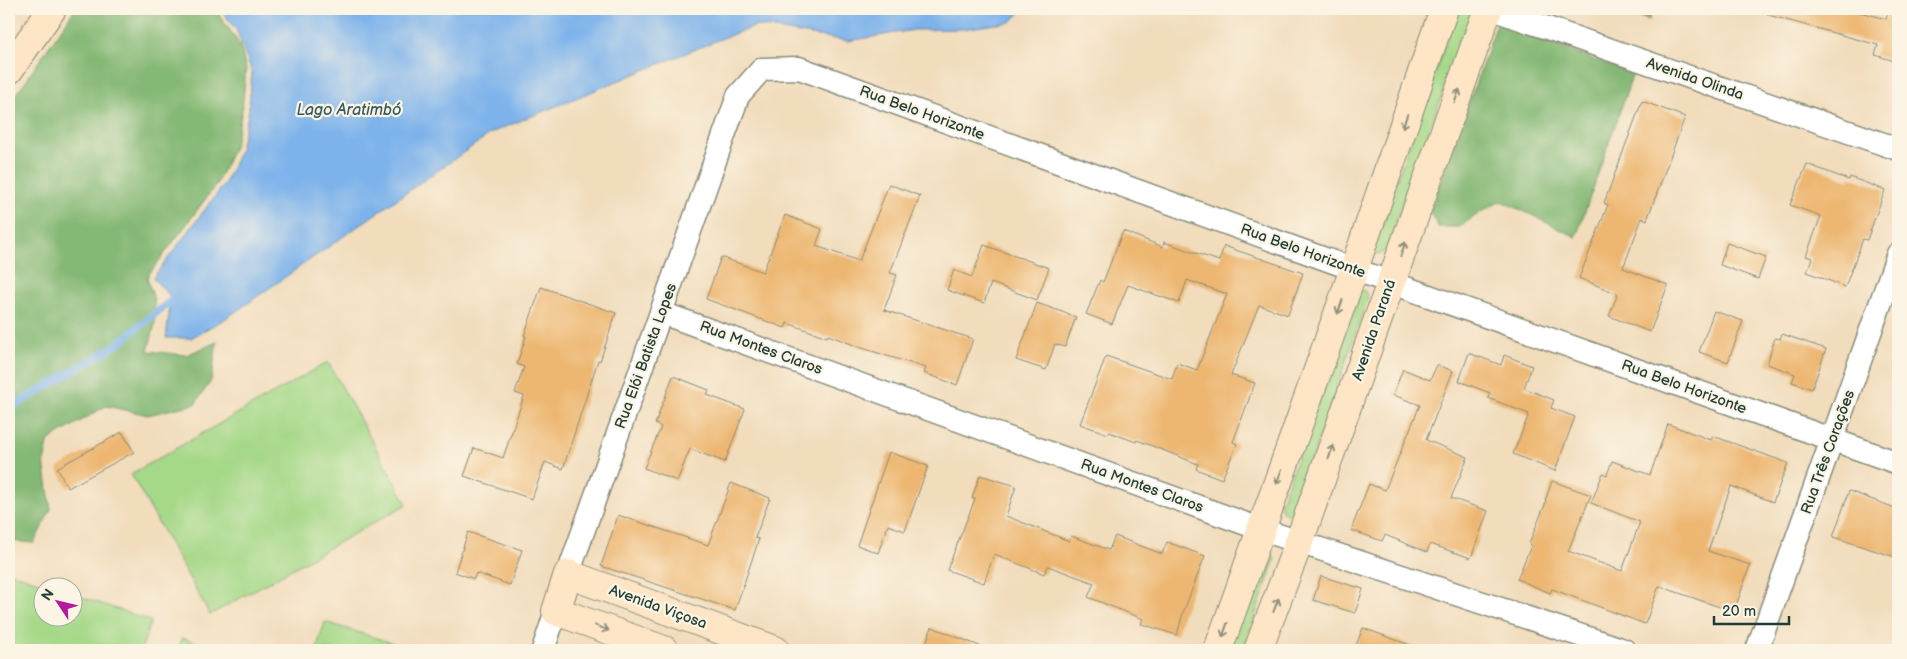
<svg xmlns="http://www.w3.org/2000/svg" width="1907" height="659" font-family="'Balsamiq Sans',sans-serif">
<rect width="100%" height="100%" fill="#fcf5e5"/>
<filter id="ink" filterUnits="userSpaceOnUse"><feTurbulence type="fractalNoise" baseFrequency=".02" numOctaves="2"/><feDisplacementMap in="SourceGraphic" scale="10" xChannelSelector="R" yChannelSelector="G"/><feConvolveMatrix kernelMatrix="1 2 1 2 8 2 1 2 1" color-interpolation-filters="sRGB"/></filter>
<filter id="wash" filterUnits="userSpaceOnUse"><feTurbulence type="fractalNoise" baseFrequency=".0096" numOctaves="4" result="noise"/><feDisplacementMap in="SourceGraphic" scale="20" xChannelSelector="R" yChannelSelector="G"/><feGaussianBlur stdDeviation="1.12" result="paint"/><feColorMatrix in="noise" values="0 0 0 0 0 0 0 0 0 0 0 0 0 0 0 0 0 1.4 0 .05"/><feComposite in="paint" operator="in"/></filter>
<g filter="url(#wash)">
<rect width="100%" height="100%" fill="#f1dcbb"/>
<g fill="#a5d888" stroke="#628a5e">
<polygon points="1458,9 1473,9 1385,251 1379,255 1374,253 1373,246"/>
<polygon points="1359,290 1365,291 1368,298 1294,509 1288,514 1283,512 1280,505"/>
<polygon points="328,362 407,504 210,615 131,474"/>
<polygon points="1266,553 1271,554 1275,559 1243,650 1227,650"/>
<polygon points="9,572 50,586 42,586 42,616 72,616 73,594 151,621 141,650 9,650"/>
<polygon points="325,622 415,650 316,650"/>
<polygon points="182,638 218,650 178,650"/>
</g>
<g fill="#84b874" stroke="#527a54">
<polygon points="75,9 215,9 240,45 246,69 242,110 235,145 216,185 147,277 154,300 155,324 148,351 186,355 217,342 211,381 195,404 148,415 106,406 49,440 44,462 51,509 34,543 9,541 9,105"/>
<polygon points="1615,9 1653,9 1649,20"/>
<path d="M1497,24L1633,74L1576,237C1551,225 1527,212 1501,201L1481,212L1459,227H1438L1430,211Z"/>
</g>
<polygon fill="#7db2eb" stroke="#4e7890" points="220,9 1023,9 1011,22 963,29 914,30 848,41 757,26 723,38 493,132 228,317 191,338 166,338 171,297 153,278 225,183 239,152 248,115 252,72 236,29"/>
<g fill="none" stroke-linecap="round" stroke-linejoin="round">
<polyline stroke="#7db2eb" stroke-width="8" points="9,409 116,345 177,296"/>
</g>
<g id="blocks">
<g fill="#edb772">
<polygon points="1769,9 1849,9 1886,19 1889,9 1898,9 1898,62 1875,55 1878,45 1768,15"/>
<polygon points="1642,101 1685,117 1647,220 1642,218 1623,268 1668,285 1650,332 1609,316 1618,294 1579,278 1608,205 1604,203"/>
<polygon points="1807,164 1849,180 1850,177 1885,190 1867,240 1863,239 1845,287 1807,272 1812,258 1806,256 1821,216 1790,205"/>
<polygon points="889,184 920,196 890,273 897,275 884,310 973,339 957,385 924,373 926,368 859,347 828,335 827,337 787,323 785,328 706,299 721,257 763,272 785,215 822,229 816,246 859,261"/>
<polygon points="1123,231 1163,247 1164,242 1219,261 1224,246 1303,273 1288,315 1259,305 1231,375 1255,383 1233,442 1237,444 1222,479 1196,469 1198,464 1137,440 1136,442 1109,432 1108,434 1080,424 1106,356 1172,379 1177,363 1197,370 1227,294 1187,280 1179,303 1128,285 1112,324 1086,314 1100,280 1103,282"/>
<polygon points="1727,243 1766,257 1758,279 1720,265"/>
<polygon points="984,245 1049,268 1037,300 991,283 984,303 947,290 954,270 972,277"/>
<polygon points="541,287 616,313 600,361 598,360 563,469 545,462 532,499 464,476 474,448 503,458 524,396 515,393 524,367 517,364 526,336 524,336"/>
<polygon points="1037,303 1076,317 1065,347 1055,344 1046,370 1016,360"/>
<polygon points="1714,311 1743,321 1728,362 1699,352"/>
<polygon points="1782,334 1826,349 1812,389 1792,382 1795,374 1767,364 1775,338 1780,339"/>
<polygon points="1469,353 1501,365 1504,355 1532,366 1524,388 1554,400 1551,408 1575,417 1555,471 1513,454 1529,414 1488,398 1490,393 1459,381"/>
<polygon points="1437,365 1453,371 1426,440 1468,457 1451,498 1488,511 1471,558 1430,544 1427,552 1385,535 1382,541 1351,530 1369,484 1385,490 1420,405 1393,395 1403,369 1430,380"/>
<polygon points="673,376 709,390 707,395 745,409 725,462 690,449 677,481 644,468 661,427 655,424"/>
<polygon points="1668,424 1711,440 1713,436 1788,463 1773,502 1731,486 1708,551 1750,565 1734,612 1659,586 1645,624 1552,589 1550,593 1517,579 1531,546 1529,544 1546,502 1545,501 1552,481 1591,495 1568,551 1622,571 1640,522 1591,503 1603,473 1607,475 1612,461 1650,475"/>
<polygon points="122,432 134,452 68,488 57,468"/>
<polygon points="889,452 928,466 905,531 888,525 878,553 857,545"/>
<polygon points="980,475 1016,486 1006,516 1069,541 1071,536 1109,550 1115,536 1162,554 1167,542 1205,556 1183,613 1177,635 1141,624 1143,619 1088,597 1094,583 1048,566 1044,574 994,554 984,583 947,570 975,499 972,498"/>
<polygon points="731,483 770,498 755,538 759,539 735,610 601,566 618,515 708,545"/>
<polygon points="1849,491 1898,509 1898,558 1833,537"/>
<polygon points="468,532 522,550 510,585 476,573 474,579 455,572"/>
<polygon points="1321,576 1363,589 1355,613 1313,600"/>
<polygon points="932,627 987,649 987,650 923,650"/>
<polygon points="1363,628 1418,648 1418,650 1354,650"/>
</g>
</g>
</g>
<g filter="url(#ink)">
<use href="#blocks" fill-opacity="0" stroke="#888c78" stroke-width="1"/>
<g fill="none" stroke-linecap="round" stroke-linejoin="round">
<g stroke="#888c78" stroke-width="25">
<g id="street">
<polyline points="1492,9 1898,149"/>
<polyline points="662,313 1260,529 1624,650"/>
<polyline points="568,574 738,96 762,69 799,68 1325,259 1898,463"/>
<polyline points="543,650 556,611"/>
<polyline points="1757,650 1898,254"/>
</g>
</g>
<g stroke="#888c78" stroke-width="30">
<g id="secondary">
<polyline points="9,70 52,9"/>
<polyline points="664,650 556,611 568,574 775,650"/>
<polyline points="1218,650 1354,269 1444,9"/>
<polyline points="1258,650 1299,542 1488,9"/>
</g>
</g>
<use href="#street" stroke="#fff" stroke-width="22"/>
<use href="#secondary" stroke="#fde5c5" stroke-width="28"/>
</g>
<defs><path id="oneway-shaft" d="M-6 0H5M1.5-3L5.5 0L1.5 3" fill="none" stroke-width="1.6" stroke-linecap="round" stroke-linejoin="round" transform="scale(1.25)"/></defs>
<g stroke="#8e917c">
<use href="#oneway-shaft" transform="translate(1457 96) rotate(-70)"/>
<use href="#oneway-shaft" transform="translate(1405 121) rotate(109)"/>
<use href="#oneway-shaft" transform="translate(1403 249) rotate(-70)"/>
<use href="#oneway-shaft" transform="translate(1340 307) rotate(110)"/>
<use href="#oneway-shaft" transform="translate(1331 452) rotate(-70)"/>
<use href="#oneway-shaft" transform="translate(1279 477) rotate(110)"/>
<use href="#oneway-shaft" transform="translate(1276 605) rotate(-69)"/>
<use href="#oneway-shaft" transform="translate(602 628) rotate(20)"/>
<use href="#oneway-shaft" transform="translate(1225 630) rotate(109)"/>
</g>
</g>
<g text-anchor="middle" dominant-baseline="central" stroke-width="4.5" stroke-linejoin="round" paint-order="stroke">
<g font-size="15" fill="#1f3d34" stroke="#fcf5e5">
<text transform="translate(1695 79) rotate(19)">Avenida Olinda</text>
<text transform="translate(922 113) rotate(20)">Rua Belo Horizonte</text>
<text transform="translate(1303 251) rotate(20)">Rua Belo Horizonte</text>
<text transform="translate(1374 330) rotate(-71)">Avenida Paraná</text>
<text transform="translate(761 348) rotate(20)">Rua Montes Claros</text>
<text transform="translate(646 356) rotate(-70)">Rua Elói Batista Lopes</text>
<text transform="translate(1684 387) rotate(20)">Rua Belo Horizonte</text>
<text transform="translate(1828 452) rotate(-70)">Rua Três Corações</text>
<text transform="translate(1142 486) rotate(20)">Rua Montes Claros</text>
<text transform="translate(658 607) rotate(20)">Avenida Viçosa</text>
</g>
<g font-size="16" font-style="italic" fill="#365a62" stroke="#fcf5e5">
<text x="349" y="110">Lago Aratimbó</text>
</g>
</g>
<rect width="1907" height="659" fill="none" stroke="#fcf5e5" stroke-width="30"/>
<g transform="translate(58 602) rotate(305)"><circle r="24" fill="#fcf5e5" stroke="#a4ab9e"/>
<path d="M0-4L9 19L0 12L-9 19Z" fill="#b5179e"/>
<text y="-8" font-size="14" font-weight="bold" text-anchor="middle" fill="#1f3d34">N</text>
</g>
<path d="M1714 616v8h75v-8" fill="none" stroke="#1f3d34" stroke-width="2.5"/>
<text x="1722" y="616" font-size="15" fill="#1f3d34" stroke="#fcf5e5" stroke-width="4" paint-order="stroke">20 m</text>
</svg>
